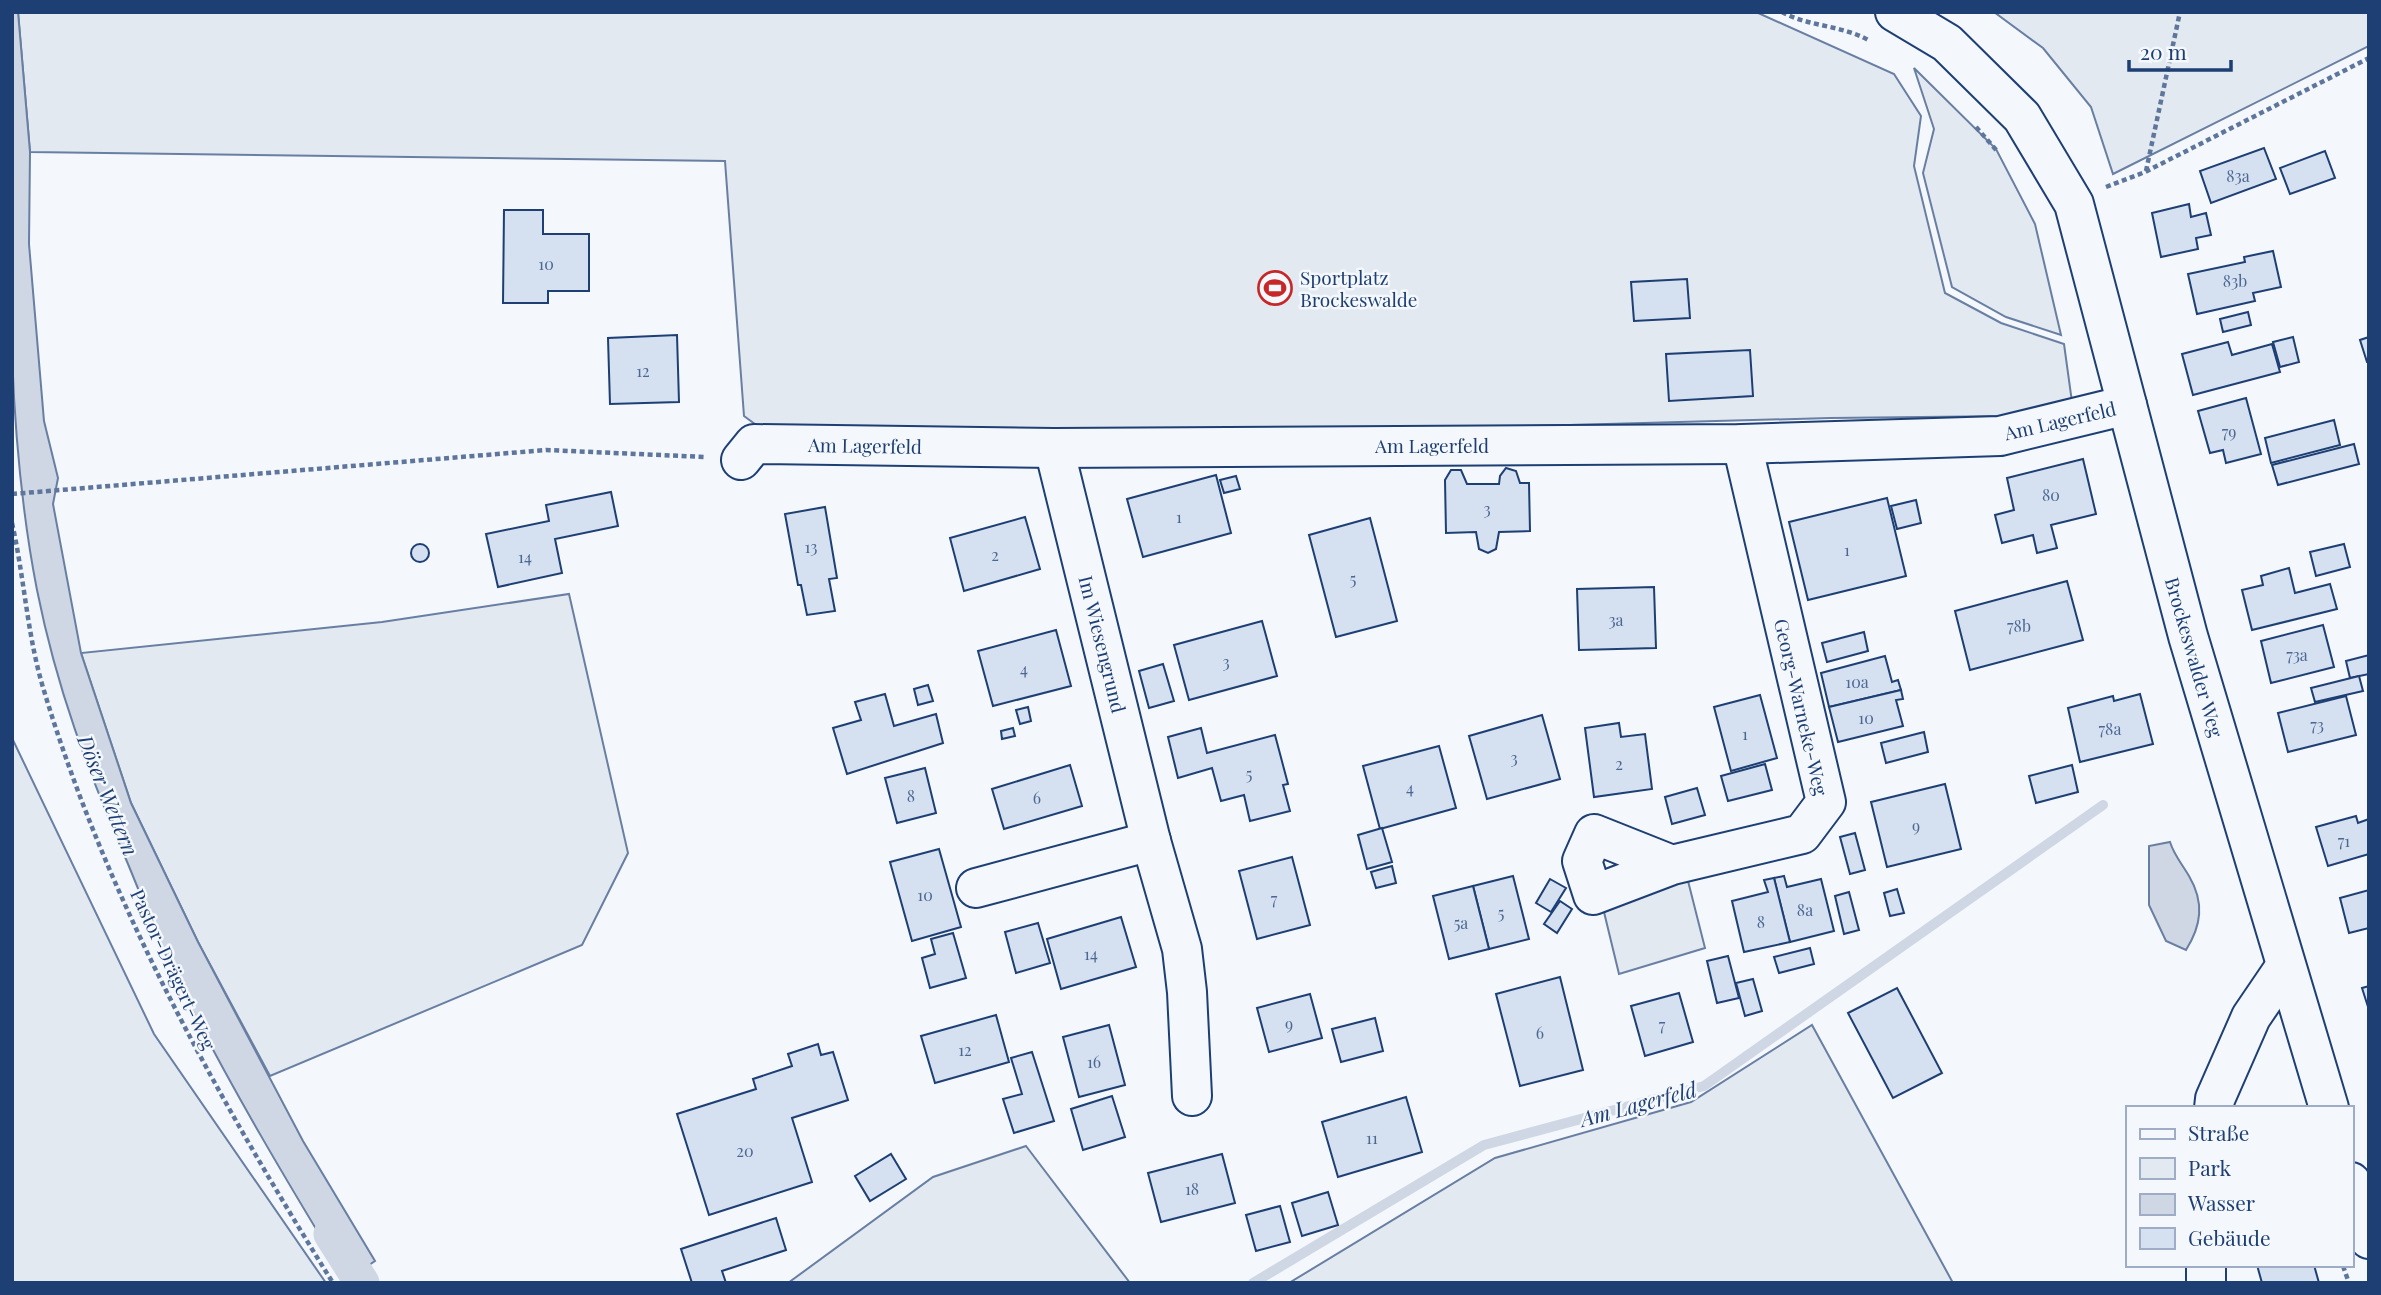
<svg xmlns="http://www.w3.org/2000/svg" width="2381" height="1295" font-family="'Playfair Display',serif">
<rect width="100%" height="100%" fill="#f4f7fb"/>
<g fill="#e3e9f0" stroke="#687fa3" stroke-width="2">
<polygon points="18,12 1756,12 1894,74 1921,116 1914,166 1945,293 2001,323 2064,344 2072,402 2012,416 1830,418 1055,439 767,433 744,416 725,161 30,152"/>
<polygon points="1994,12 2369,12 2369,46 2113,174 2091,107 2043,48"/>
<polygon points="1914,68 1996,149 2035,224 2061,335 2006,317 1952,287 1923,173 1934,129"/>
<polygon points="569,594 628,853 582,945 270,1076 198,942 131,803 81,653 382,622"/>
<polygon points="12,738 154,1034 326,1283 12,1283"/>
<polygon points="1687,877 1705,948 1619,974 1604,912"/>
<polygon points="1812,1025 1953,1283 1289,1283 1495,1158 1691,1102"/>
<polygon points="1026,1146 1130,1283 788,1283 933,1177"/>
</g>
<g fill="#cfd7e4" stroke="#687fa3" stroke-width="2">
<path d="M12,12H18L30,152L29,244L44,421L58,478L53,504L81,653L131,803L198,942L303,1141L375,1261L347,1280C289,1185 231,1088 181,988C161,948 145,905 128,864C88,771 57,690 37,590C0,401 12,204 12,12Z"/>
<path d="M2170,842C2174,855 2182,864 2189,876C2205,903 2201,926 2186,950L2166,941L2149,905V846Z"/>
</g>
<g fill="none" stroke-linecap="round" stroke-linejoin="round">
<polyline stroke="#cfd7e4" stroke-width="10" points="1253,1283 1484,1145 1704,1086 2103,805"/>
<polyline stroke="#cfd7e4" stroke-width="35" points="331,1234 362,1283"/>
</g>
<g fill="#d5e0f0" stroke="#1d3f73" stroke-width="2">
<polygon points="2264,148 2276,179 2211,203 2200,171"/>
<polygon points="2325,151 2335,178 2290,194 2280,168"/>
<polygon points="2189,204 2191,217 2206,213 2211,235 2196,238 2198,249 2161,257 2152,213"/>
<polygon points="504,210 543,210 543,234 589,234 589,291 548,291 548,303 503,303"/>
<polygon points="2273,251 2281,287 2253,293 2255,301 2197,314 2188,274 2245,262 2244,257"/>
<polygon points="1687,279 1690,318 1634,321 1631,282"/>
<polygon points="2248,312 2251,325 2223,332 2220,319"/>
<polygon points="677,335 679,402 610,404 608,338"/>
<polygon points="2293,337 2299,362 2280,367 2273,342"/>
<polygon points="2369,337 2369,362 2367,362 2360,340"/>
<polygon points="2228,342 2232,355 2272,344 2280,372 2193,395 2182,354"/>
<polygon points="1750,350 1753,396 1669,401 1666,354"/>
<polygon points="2246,398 2261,454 2226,463 2223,450 2210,453 2198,411"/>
<polygon points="2334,420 2340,445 2271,463 2265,438"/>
<polygon points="2354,444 2359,464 2278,485 2272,465"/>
<polygon points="2083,459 2096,514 2051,525 2057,548 2037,553 2033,535 2002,543 1995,515 2014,510 2007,478"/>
<polygon points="1506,468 1516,471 1520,483 1529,483 1530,531 1499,532 1496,549 1488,553 1479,549 1476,532 1446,533 1445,480 1451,470 1461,470 1467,484 1499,484 1500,476"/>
<polygon points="1216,475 1231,533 1143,557 1127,499"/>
<polygon points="1236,476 1240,489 1224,493 1220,480"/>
<polygon points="611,492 618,526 555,539 562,573 498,587 486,534 549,521 546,505"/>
<polygon points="1887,498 1906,576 1808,600 1789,522"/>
<polygon points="1916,500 1921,523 1897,529 1891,506"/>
<polygon points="825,507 837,578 829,579 835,611 807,615 801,585 798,585 785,514"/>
<polygon points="1025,517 1040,569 964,591 950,538"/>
<polygon points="1370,518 1397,621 1336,637 1309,535"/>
<polygon points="2344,544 2350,567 2316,576 2310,552"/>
<circle cx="420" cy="553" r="9"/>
<polygon points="2289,568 2295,593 2330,584 2337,609 2252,630 2242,590 2263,585 2261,576"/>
<polygon points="2067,581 2083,640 1970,670 1955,611"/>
<polygon points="1654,587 1656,648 1579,650 1577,589"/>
<polygon points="1262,621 1277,676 1189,700 1174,645"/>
<polygon points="2323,625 2334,667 2271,683 2261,641"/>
<polygon points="1056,630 1071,686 993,706 978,651"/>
<polygon points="1864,632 1868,651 1827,662 1822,643"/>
<polygon points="2369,655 2369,674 2350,678 2346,661"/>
<polygon points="1885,656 1892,682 1898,680 1901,690 1829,707 1821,673"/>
<polygon points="1163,664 1174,701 1149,708 1139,671"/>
<polygon points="2359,676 2363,691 2315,702 2311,688"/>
<polygon points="928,685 933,701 918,705 914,689"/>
<polygon points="1901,690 1903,699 1896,700 1903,726 1838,742 1829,707"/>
<polygon points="885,694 894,726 936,714 943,743 847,774 833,728 861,720 855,702"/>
<polygon points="2140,694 2153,744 2080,762 2068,708 2113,696 2114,701"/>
<polygon points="1760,695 1777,758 1731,771 1714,707"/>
<polygon points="2346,696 2356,735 2288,752 2278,713"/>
<polygon points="1028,707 1031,721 1020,724 1016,710"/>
<polygon points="1542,715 1560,779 1487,799 1469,736"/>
<polygon points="1619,723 1621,737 1645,734 1652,789 1594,797 1585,728"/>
<polygon points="1013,728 1015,736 1002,739 1001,731"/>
<polygon points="1201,728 1207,753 1275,735 1288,784 1283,785 1290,811 1250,821 1244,795 1221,801 1212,768 1178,778 1168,737"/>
<polygon points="1924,732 1928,752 1886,763 1881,743"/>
<polygon points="1439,746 1456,808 1380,829 1363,766"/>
<polygon points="1765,764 1772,790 1728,801 1721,776"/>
<polygon points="1070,765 1082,806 1004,829 992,789"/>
<polygon points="2072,765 2078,792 2036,803 2029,776"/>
<polygon points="925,768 936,813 897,823 885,778"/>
<polygon points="1945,784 1961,849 1887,867 1871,802"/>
<polygon points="1697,788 1705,815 1672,824 1665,797"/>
<polygon points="2356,816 2358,823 2369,819 2369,854 2328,866 2316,827"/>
<polygon points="1382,828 1392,862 1367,869 1358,835"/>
<polygon points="1855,833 1865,870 1850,874 1840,837"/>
<polygon points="939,849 961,927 912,941 890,862"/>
<polygon points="1292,857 1310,925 1257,939 1239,871"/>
<polygon points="1392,866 1396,883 1376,888 1371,872"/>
<polygon points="1513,876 1529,939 1489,949 1473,886"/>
<polygon points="1784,876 1787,887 1821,879 1834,931 1790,942 1774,878"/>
<polygon points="1774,878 1790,942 1744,952 1732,901 1768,892 1764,880"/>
<polygon points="1550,879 1566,888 1551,912 1536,903"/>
<polygon points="1473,886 1489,949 1449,959 1433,896"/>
<polygon points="1897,889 1904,913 1890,916 1884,893"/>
<polygon points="2369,890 2369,928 2349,933 2340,898"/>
<polygon points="1849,892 1859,930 1844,934 1835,896"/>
<polygon points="1560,901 1572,909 1557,933 1544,924"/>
<polygon points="1121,917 1136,967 1061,989 1047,939"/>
<polygon points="1038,923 1050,963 1016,973 1005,932"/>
<polygon points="953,933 966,978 930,988 922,958 935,954 931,939"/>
<polygon points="1810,948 1814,964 1779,973 1774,957"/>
<polygon points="1728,956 1739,998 1717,1003 1707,961"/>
<polygon points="1560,977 1583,1070 1520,1086 1496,994"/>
<polygon points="1753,979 1762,1011 1745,1016 1736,983"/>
<polygon points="2369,986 2369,1010 2362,988"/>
<polygon points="1897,988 1942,1073 1893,1098 1848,1013"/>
<polygon points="1679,993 1693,1042 1645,1056 1631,1006"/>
<polygon points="1310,994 1322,1038 1269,1052 1257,1008"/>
<polygon points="996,1015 1009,1062 935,1083 921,1036"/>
<polygon points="1375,1018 1383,1051 1341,1062 1332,1029"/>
<polygon points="1109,1025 1125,1085 1079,1097 1063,1037"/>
<polygon points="818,1044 821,1055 833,1052 848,1100 792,1118 812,1182 709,1215 677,1114 756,1089 753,1079 792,1066 788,1054"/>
<polygon points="1032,1052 1054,1121 1014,1133 1003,1099 1022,1094 1011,1058"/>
<polygon points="1112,1096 1125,1137 1083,1150 1071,1109"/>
<polygon points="1406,1097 1422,1152 1338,1177 1322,1122"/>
<polygon points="891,1154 906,1179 870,1201 855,1176"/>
<polygon points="1222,1154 1235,1203 1161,1222 1148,1173"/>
<polygon points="1328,1192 1338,1225 1302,1236 1292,1203"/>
<polygon points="1280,1206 1290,1242 1256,1251 1246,1215"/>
<polygon points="776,1218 786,1250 722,1271 726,1283 692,1283 681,1249"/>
<polygon points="2257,1265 2314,1265 2319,1283 2262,1283"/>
</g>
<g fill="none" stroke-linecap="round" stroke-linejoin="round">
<g stroke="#1d3f73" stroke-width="42">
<g id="minor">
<polyline points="1895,12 1947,43 2022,117 2074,204 2188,636 2329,1108"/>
<polyline points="1054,448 1151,841 1182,949 1187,992 1192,1096"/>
<polyline points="741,460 754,444 1054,448 1742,444 2000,436 2127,405"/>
<polyline points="1672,865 1593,895 1582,861 1594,834 1672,865 1802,834 1826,802 1742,444"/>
<polyline points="976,888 1151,841"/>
<polyline points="2214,1108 2215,1099 2251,1017 2285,967"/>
<polyline points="2351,1182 2369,1239"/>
<polyline points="2206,1283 2206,1265"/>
</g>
</g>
<g stroke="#5e769c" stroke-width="4.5" stroke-dasharray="5 3.5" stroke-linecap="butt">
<path d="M1782,12C1809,27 1843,25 1870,41"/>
<polyline points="1976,127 1998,152"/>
<polyline points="2146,171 2180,12"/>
<polyline points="2106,187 2145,172 2369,58"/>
<polyline points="12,494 546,450 706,457"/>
<path d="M12,523C24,576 27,632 42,684C105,897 216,1095 333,1283"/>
<polyline points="2343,1266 2349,1283"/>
</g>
<use href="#minor" stroke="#f4f7fb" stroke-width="38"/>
</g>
<defs>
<g id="stadium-ring" transform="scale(1.75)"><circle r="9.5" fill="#f4f7fb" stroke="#c62828" stroke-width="1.5"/><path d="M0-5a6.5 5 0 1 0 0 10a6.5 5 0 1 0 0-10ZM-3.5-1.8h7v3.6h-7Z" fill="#c62828"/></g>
</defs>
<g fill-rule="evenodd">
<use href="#stadium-ring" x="1275" y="288"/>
</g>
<g text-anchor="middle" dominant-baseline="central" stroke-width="5" stroke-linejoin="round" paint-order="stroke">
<g font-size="16" fill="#4b6792">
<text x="2238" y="175">83a</text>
<text x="546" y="263">10</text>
<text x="2235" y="280">83b</text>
<text x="643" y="370">12</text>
<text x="2229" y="431">79</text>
<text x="2051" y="494">80</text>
<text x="1487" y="508">3</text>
<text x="1179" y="516">1</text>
<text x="811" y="546">13</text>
<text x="1847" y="549">1</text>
<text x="995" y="554">2</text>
<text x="525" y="556">14</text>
<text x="1353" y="578">5</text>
<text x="1616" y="619">3a</text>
<text x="2019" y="625">78b</text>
<text x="2297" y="654">73a</text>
<text x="1226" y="661">3</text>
<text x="1024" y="668">4</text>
<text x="1857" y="681">10a</text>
<text x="1866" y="717">10</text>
<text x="2317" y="724">73</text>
<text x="2110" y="728">78a</text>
<text x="1745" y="733">1</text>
<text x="1514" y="757">3</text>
<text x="1619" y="763">2</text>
<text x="1249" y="773">5</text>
<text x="1410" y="787">4</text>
<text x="911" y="795">8</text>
<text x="1037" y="797">6</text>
<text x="1916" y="825">9</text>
<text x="2344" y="840">71</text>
<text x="925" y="894">10</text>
<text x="1274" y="898">7</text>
<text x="1805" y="909">8a</text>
<text x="1501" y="912">5</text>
<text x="1761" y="921">8</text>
<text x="1461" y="922">5a</text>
<text x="1091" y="953">14</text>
<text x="1289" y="1023">9</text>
<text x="1662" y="1024">7</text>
<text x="1540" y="1032">6</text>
<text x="965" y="1049">12</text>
<text x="1094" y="1061">16</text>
<text x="1372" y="1137">11</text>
<text x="745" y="1150">20</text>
<text x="1192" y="1188">18</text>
</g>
<g font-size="19" fill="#1d3f73" stroke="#f4f7fb" text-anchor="start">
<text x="1300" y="277">Sportplatz<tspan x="1300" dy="22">Brockeswalde</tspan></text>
</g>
<g font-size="19" fill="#1d3f73" stroke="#f4f7fb">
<text transform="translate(2060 420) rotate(-13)">Am Lagerfeld</text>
<text transform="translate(865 445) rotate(1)">Am Lagerfeld</text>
<text x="1432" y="445">Am Lagerfeld</text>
<text transform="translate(1103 644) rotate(76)">Im Wiesengrund</text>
<text transform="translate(2195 657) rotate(74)">Brockeswalder Weg</text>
<text transform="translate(1802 707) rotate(77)">Georg-Warneke-Weg</text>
<text transform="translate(174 969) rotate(65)">Pastor-Drägert-Weg</text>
</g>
<g font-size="21" font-style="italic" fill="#1d3f73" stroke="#f4f7fb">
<text transform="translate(109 795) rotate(68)">Döser Wettern</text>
<text transform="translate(1638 1103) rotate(-15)">Am Lagerfeld</text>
</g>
</g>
<rect width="2381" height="1295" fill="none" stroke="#1d3f73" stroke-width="28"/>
<rect x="2126" y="1106" width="228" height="161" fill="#f4f7fb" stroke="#9eadc5" stroke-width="2"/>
<rect x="2140" y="1129" width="35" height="10" fill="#f4f7fb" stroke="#9eadc5" stroke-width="2"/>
<text x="2188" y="1141" font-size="21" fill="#1d3f73">Straße</text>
<rect x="2140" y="1158" width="35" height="21" fill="#e3e9f0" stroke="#9eadc5" stroke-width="2"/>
<text x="2188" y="1176" font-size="21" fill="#1d3f73">Park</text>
<rect x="2140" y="1194" width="35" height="21" fill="#cfd7e4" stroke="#9eadc5" stroke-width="2"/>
<text x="2188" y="1211" font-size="21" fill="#1d3f73">Wasser</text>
<rect x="2140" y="1228" width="35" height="21" fill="#d5e0f0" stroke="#9eadc5" stroke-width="2"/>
<text x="2188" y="1246" font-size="21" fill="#1d3f73">Gebäude</text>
<path d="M2129 60v10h102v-10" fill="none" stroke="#1d3f73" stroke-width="3.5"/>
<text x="2140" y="60" font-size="21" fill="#1d3f73" stroke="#f4f7fb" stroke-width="5" paint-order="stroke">20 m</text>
</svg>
